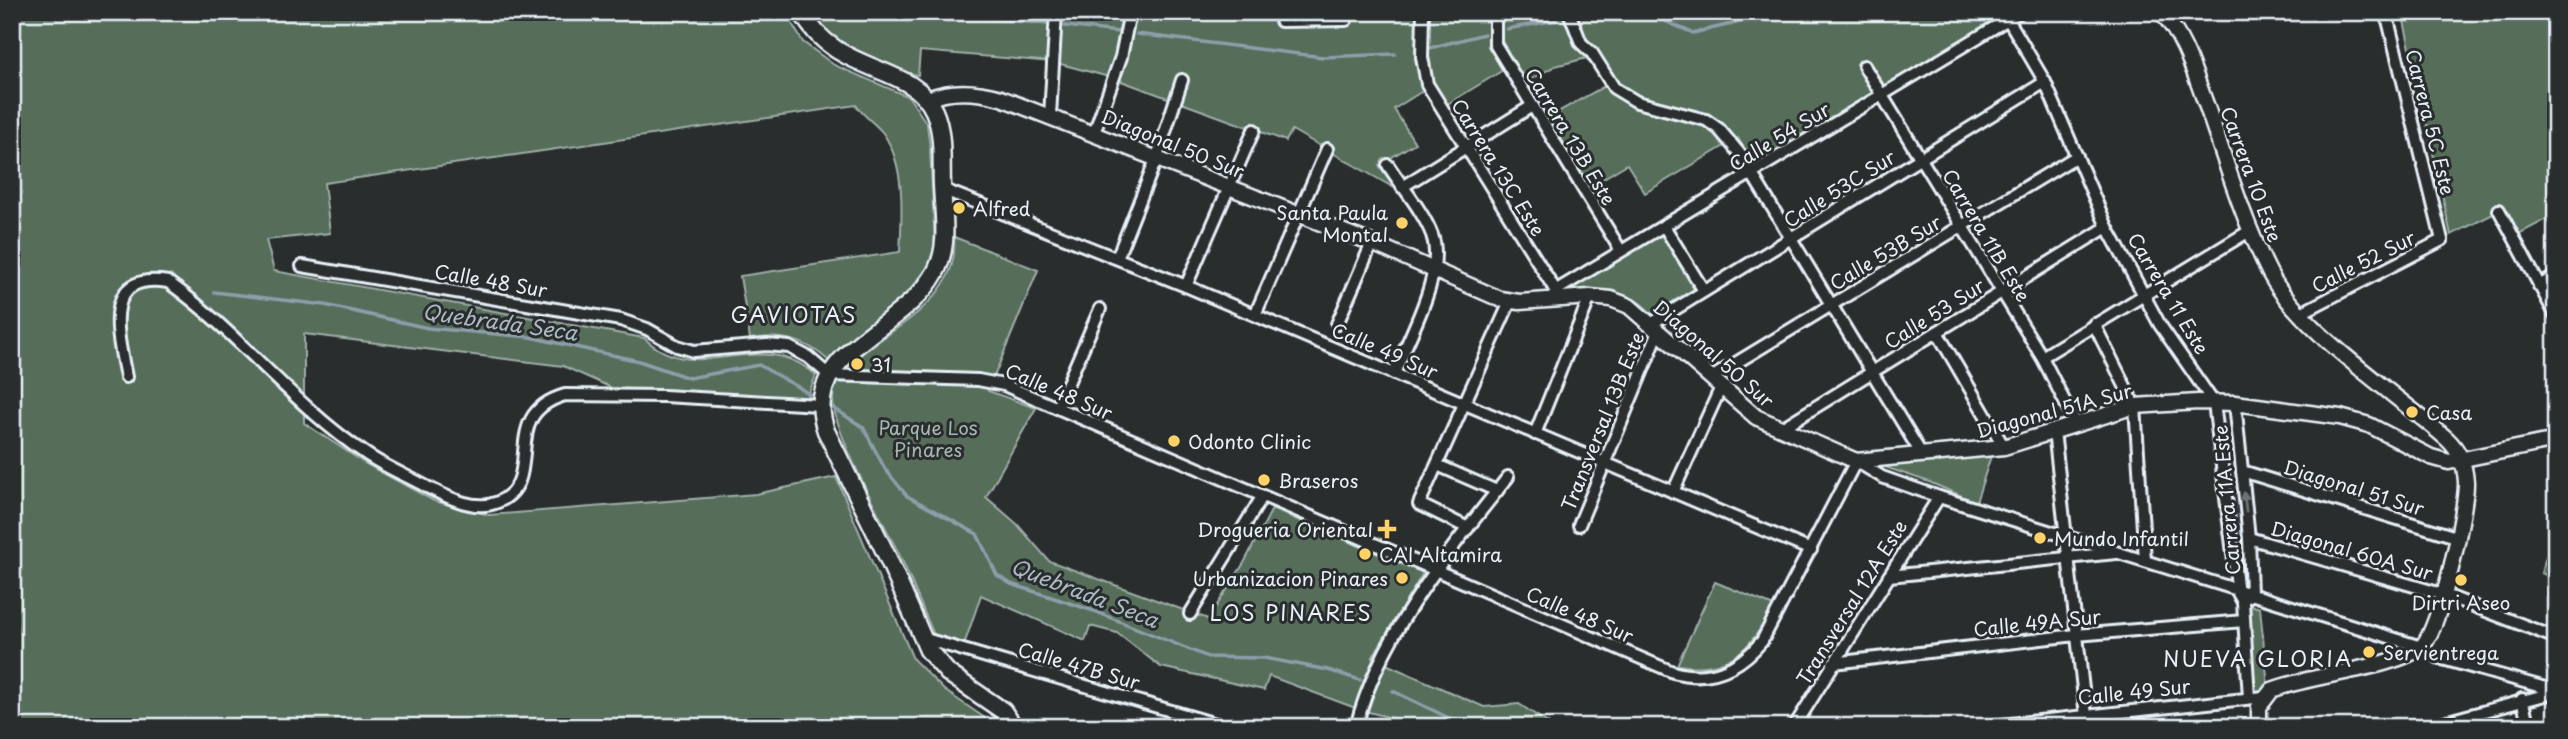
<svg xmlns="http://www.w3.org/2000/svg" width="2568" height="739" font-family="'Playpen Sans',sans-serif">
<rect width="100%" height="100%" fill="#2a2d2e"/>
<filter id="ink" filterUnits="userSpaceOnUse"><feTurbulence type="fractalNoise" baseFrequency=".0143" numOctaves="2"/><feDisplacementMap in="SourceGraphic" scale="14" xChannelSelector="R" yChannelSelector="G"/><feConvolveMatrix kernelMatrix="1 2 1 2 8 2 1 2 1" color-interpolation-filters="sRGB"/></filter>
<g filter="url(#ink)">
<g fill="#566d5a" stroke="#9fafa9" stroke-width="2">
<path d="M12,12H785L803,42L834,65L909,97L927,124L930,148L935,246L929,265L911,289L829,361C805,339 782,334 750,339L740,276L900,252C902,214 906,166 883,133C875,123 863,116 856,105L324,183L330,233L266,240L274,271L644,338C700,390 757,324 816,375L807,398L612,388L563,366L304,334V423L366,464L434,501L489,515L756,494L836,477L913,659L944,690L998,727H12Z"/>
<polygon points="806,12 1281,12 1281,20 1346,20 1346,12 2008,12 1754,165 1738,138 1645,193 1627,164 1589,187 1545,119 1605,86 1587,58 1555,66 1520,86 1508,67 1446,105 1432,85 1394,109 1415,143 1379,165 1396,189 1292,130 1286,141 1113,78 1053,62 920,51 918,75 908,73 832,43"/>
<polygon points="2402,12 2553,12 2556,22 2556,233 2547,219 2513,237 2499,211 2451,235"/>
<path d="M1661,233L1694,289L1652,314C1628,286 1596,289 1563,290Z"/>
<path d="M954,237L1038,270L988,391L1036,408L986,497L1017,524L1049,561L1208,619L1244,563L1272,509L1423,573L1372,658L1484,707L1519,704L1554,727H1427L1361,710L1269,676L1264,690L1161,667L1117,633L1090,626L1085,641L981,595L964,645L934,635C922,608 912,582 900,556C884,523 833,432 833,399C834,340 963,323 954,237Z"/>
<polygon points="1992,453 1976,502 1929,482 1879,465"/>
<polygon points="2556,525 2556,579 2541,573"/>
<path d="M1715,582L1774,606C1749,650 1731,673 1677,665Z"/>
<polygon points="2247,604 2260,608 2268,686 2255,693"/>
</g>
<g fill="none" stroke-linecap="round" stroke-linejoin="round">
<g stroke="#8e9eaa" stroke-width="3.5">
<polyline points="918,12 1048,24"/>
<polyline points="1643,12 1693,33 1783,12"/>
<polyline points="1578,17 1613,12"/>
<polyline points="1065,26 1119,32"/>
<polyline points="1507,29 1556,20"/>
<polyline points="1137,34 1323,57 1395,54"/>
<polyline points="1430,48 1484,34"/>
<polyline points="214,292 325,305 428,328 530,337 639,361 689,378 759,365 812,395"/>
<polyline points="830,406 863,427 885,469 907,496 977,534 997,575 1011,584 1094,611 1208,657 1264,658 1328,670 1360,680"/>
<polyline points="1393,691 1449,718 1501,727"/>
</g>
<g stroke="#e8f1f8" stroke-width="16">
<g id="minor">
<polyline points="1281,12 1281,21 1346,20 1346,12"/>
<polyline points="1423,12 1422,57 1427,84 1559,296"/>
<polyline points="1495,12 1495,44 1621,251"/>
<polyline points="1569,12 1581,43 1592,53 1614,88 1637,102 1706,120 1719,129 1740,154 1922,455"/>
<polyline points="2008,19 2045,82 2107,227 2160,325 2214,403 2238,593 2243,602 2249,698"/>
<polyline points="1864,66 2042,357 2076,424"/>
<polyline points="1050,116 1056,12"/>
<polyline points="1094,133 1121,57 1130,12"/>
<path d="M1388,165C1402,187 1423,211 1432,235C1446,273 1408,338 1394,374"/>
<polyline points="1402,187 1532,106"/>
<polyline points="942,189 1186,286 1811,550"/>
<polyline points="2499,210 2556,316"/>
<polyline points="1664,226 1704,291"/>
<polyline points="1117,258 1157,157 1182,80"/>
<path d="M302,266L621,320L647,329L677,346L694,351L767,345L789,347L808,357L829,375L978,380L1004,385L1673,672C1710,682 1738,670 1762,641L1856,461L1882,477L1939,497L2421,647"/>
<polyline points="1186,286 1254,130"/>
<polyline points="2539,286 2556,276"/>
<polyline points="1555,291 2020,12"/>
<polyline points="2299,314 2442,240 2386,12"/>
<polyline points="1255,315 1327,149"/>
<polyline points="1337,324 1372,243"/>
<polyline points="1651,324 2045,82"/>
<polyline points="2094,324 2135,406 2145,560"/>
<polyline points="1937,332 2004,447"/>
<polyline points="2042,357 2251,230"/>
<path d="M126,377C118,336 100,271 168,282C239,333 293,405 366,454C385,467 407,476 427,487C447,497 475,512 498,502C548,480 496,415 565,395L664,396L819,405"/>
<polyline points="1711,378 2077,156"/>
<polyline points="2235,403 2249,538 2251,594 2248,597"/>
<polyline points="1057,408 1100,309"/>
<polyline points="1780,429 2107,227"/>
<polyline points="2054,431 2086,716 2080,727"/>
<polyline points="1535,434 1590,297"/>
<polyline points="1437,465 1497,491"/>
<polyline points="2242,471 2456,537"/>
<polyline points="1673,492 1721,387"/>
<polyline points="1579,525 1659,331"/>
<polyline points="1468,528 1419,504 1510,302"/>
<polyline points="2249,538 2445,595 2556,638"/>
<polyline points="1889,576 2116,553"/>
<polyline points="1190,614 1262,497"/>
<polyline points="922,638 1226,727"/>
<polyline points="2439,658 2556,691"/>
<polyline points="1833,663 2076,635 2244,621"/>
<polyline points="2522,699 2529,727"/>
<path d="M1356,727C1379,635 1450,550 1508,477"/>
<polyline points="1794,727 1939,497"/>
<polyline points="1982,727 2264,697"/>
<polyline points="2426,727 2556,692"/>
</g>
</g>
<g stroke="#e8f1f8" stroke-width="19">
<g id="tertiary">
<path d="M2161,12C2186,40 2194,73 2207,107C2226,162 2243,220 2269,272C2298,330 2397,394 2447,439C2460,451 2465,465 2466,482C2467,507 2440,632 2421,647C2396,668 2308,675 2272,690L2259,707V727"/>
<path d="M928,99C952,89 976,91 1001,98L1372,243L1500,299L1519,302L1590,297L1611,299L1629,306L1756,417L1856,461L2004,447L2135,406L2198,402L2235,403L2340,417L2369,425L2431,457L2449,462L2556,440"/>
</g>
</g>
<g stroke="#e8f1f8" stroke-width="21">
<path id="secondary" d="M802,12C835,76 912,62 934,111C944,133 941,161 942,184C943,214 950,246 935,273C904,330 798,352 826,431L887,556L928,650L948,673L1003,711L1014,727"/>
</g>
<use href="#minor" stroke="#2a2d2e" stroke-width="10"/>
<use href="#tertiary" stroke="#2a2d2e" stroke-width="14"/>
<use href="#secondary" stroke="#2a2d2e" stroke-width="16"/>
</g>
<defs><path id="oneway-solid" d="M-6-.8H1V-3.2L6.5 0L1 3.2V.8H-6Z" transform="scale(1.75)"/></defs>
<use fill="#6c7275" href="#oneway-solid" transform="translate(2245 502) rotate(-96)"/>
</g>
<g fill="#ffd166" stroke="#2a2d2e" stroke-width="2.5">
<circle cx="959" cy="208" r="7"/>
<circle cx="1402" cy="223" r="7"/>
<circle cx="857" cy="364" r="7"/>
<circle cx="2412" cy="412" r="7"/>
<circle cx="1174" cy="441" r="7"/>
<circle cx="1264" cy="480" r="7"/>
<path d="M1383.5 518.5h7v7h7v7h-7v7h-7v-7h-7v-7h7z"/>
<circle cx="2040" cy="538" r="7"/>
<circle cx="1365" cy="554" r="7"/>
<circle cx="1402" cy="578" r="7"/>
<circle cx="2461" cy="580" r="7"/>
<circle cx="2369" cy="652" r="7"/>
</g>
<g text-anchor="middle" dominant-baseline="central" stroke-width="6" stroke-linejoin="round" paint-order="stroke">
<g font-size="19" fill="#e8f1f8" stroke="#2a2d2e">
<text transform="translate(2431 122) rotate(76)">Carrera 5C Este</text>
<text transform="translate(1571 136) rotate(59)">Carrera 13B Este</text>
<text transform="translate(1779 136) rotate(-31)">Calle 54 Sur</text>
<text transform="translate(1173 143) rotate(22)">Diagonal 50 Sur</text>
<text transform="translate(1499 167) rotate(58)">Carrera 13C Este</text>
<text transform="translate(2252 174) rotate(70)">Carrera 10 Este</text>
<text transform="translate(1839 188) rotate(-32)">Calle 53C Sur</text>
<text transform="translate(1987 235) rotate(59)">Carrera 11B Este</text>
<text transform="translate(1885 252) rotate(-31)">Calle 53B Sur</text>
<text transform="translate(2363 261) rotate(-27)">Calle 52 Sur</text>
<text transform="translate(491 280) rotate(10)">Calle 48 Sur</text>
<text transform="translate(2169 293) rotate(59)">Carrera 11 Este</text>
<text transform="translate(1934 313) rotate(-32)">Calle 53 Sur</text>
<text transform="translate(1385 350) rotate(23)">Calle 49 Sur</text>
<text transform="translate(1714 353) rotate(41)">Diagonal 50 Sur</text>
<text transform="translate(1059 391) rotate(23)">Calle 48 Sur</text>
<text transform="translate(2054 410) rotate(-15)">Diagonal 51A Sur</text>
<text transform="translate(1602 421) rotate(-68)">Transversal 13B Este</text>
<text transform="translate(2354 487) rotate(17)">Diagonal 51 Sur</text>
<text transform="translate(2226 500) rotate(-95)">Carrera 11A Este</text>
<text transform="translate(2352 550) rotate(16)">Diagonal 60A Sur</text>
<text transform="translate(1851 602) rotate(-58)">Transversal 12A Este</text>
<text transform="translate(1580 614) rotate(23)">Calle 48 Sur</text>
<text transform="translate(2037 622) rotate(-6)">Calle 49A Sur</text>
<text transform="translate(1079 665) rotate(16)">Calle 47B Sur</text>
<text transform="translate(2134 691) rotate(-6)">Calle 49 Sur</text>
</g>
<g font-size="19" fill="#e8f1f8" stroke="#2a2d2e" text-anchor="start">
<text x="973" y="208">Alfred</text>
<text x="1388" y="212" text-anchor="end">Santa Paula<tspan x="1388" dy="22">Montal</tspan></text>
<text x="871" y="364">31</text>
<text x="2426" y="412">Casa</text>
<text x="1188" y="441">Odonto Clinic</text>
<text x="1278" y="480">Braseros</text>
<text x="1373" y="529" text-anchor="end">Drogueria Oriental</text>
<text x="2054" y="538">Mundo Infantil</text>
<text x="1379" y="554">CAI Altamira</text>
<text x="1388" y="578" text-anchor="end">Urbanizacion Pinares</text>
<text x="2461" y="602" text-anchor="middle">Dirtri Aseo</text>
<text x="2383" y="652">Servientrega</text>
</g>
<g font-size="19" fill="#a6b6b1" stroke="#2a2d2e">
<text x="928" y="427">Parque Los<tspan x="928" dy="22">Pinares</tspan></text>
</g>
<g font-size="21" letter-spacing="2" fill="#e8f1f8" stroke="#2a2d2e">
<text x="794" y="314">GAVIOTAS</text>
<text x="1291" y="612">LOS PINARES</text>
<text x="2258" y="658">NUEVA GLORIA</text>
</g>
<g font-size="21" font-style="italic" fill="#acbac4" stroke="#2a2d2e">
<text transform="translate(500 321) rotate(8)">Quebrada Seca</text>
<text transform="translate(1085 592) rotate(21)">Quebrada Seca</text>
</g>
</g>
<rect width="2568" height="739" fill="none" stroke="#2a2d2e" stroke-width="42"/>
<rect x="21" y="21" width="2526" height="697" fill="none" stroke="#e8f1f8" stroke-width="2.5" filter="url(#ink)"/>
</svg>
